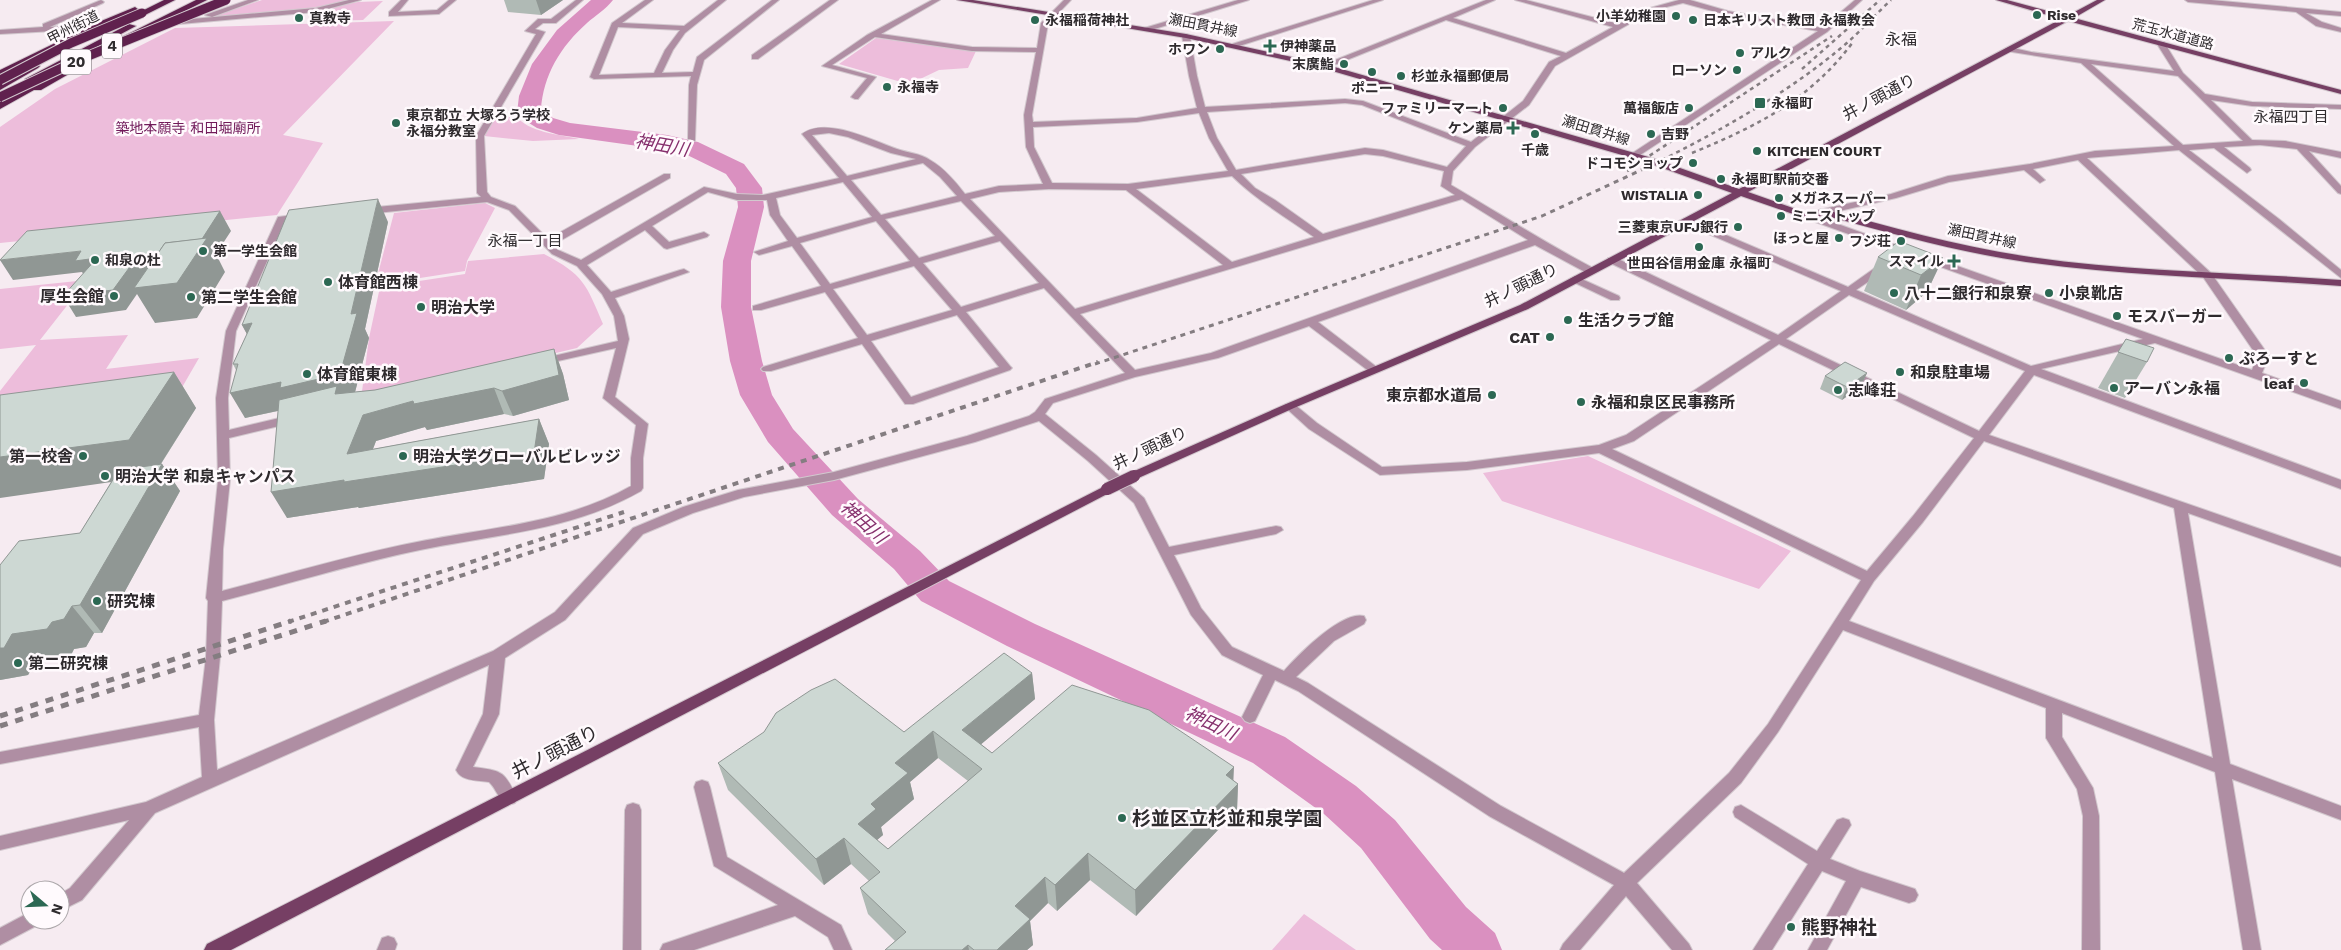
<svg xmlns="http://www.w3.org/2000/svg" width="2341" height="950" font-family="'Work Sans','Noto Sans JP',sans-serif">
<rect width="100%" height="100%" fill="#f6ebf1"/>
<g fill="#edbddb">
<polygon points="262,0 352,0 315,9 202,20"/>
<polygon points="383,1 363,20 321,21 331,11 321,11 322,9 358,2"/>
<polygon points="394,21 283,135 323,143 277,215 0,243 0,127 55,89 175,28"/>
<polygon points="876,38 976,51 968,68 939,70 918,80 901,82 839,64"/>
<path d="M515,115C529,133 558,134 579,139L533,141L484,136L495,119Z"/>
<polygon points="485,203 495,208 467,261 465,271 375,285 394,213"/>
<path d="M544,254C584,275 586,284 603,324L577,348L361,399L369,338L380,287L465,274L468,261Z"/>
<polygon points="87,280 40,340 128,335 106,369 199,358 173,403 0,427 0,391 36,345 0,349 0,289"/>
<polygon points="1588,456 1791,551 1759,589 1502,501 1483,473"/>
<polygon points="1304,914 1356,950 1272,950"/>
</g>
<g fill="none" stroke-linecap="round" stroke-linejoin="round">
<path fill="#da90c0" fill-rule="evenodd" d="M591,0H613C606,9 595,16 587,23C561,46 543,75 541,110L553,118L570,123L667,135L698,142L744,164L762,188L764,207L751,261V307L762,361L772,395L793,429L858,499L920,551L949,581L1035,624L1285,737L1356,786L1395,820L1466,907L1495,933L1502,950H1442L1430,939L1361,848L1324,814L1253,763L1007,646L921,601L894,569L832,515L768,442L740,395L730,361L721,307L723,261L738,207L736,188L726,174L681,152L559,135L537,128L521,118L517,113L519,96L532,64L557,30Z"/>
<g stroke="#d2c8ce" stroke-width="2">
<g id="minor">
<polygon points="101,0 104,2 103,3 50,27 105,24 109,26 108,28 0,34 0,30 43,27 43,24"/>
<polygon points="248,0 258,0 212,17 205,15"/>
<polygon points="349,0 361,0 316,12 169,25 165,23 169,21 316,8"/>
<polygon points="401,0 408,0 398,12 437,10 449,0 456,0 439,14 389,16 389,12"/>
<path d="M576,0H583L556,23H543L535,29L545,32L484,136L487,192L491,197L515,206L548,239L664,174H670V178L553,245L558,250L581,260L704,187L737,194L763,195L839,178L802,134C826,116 873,141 897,149C908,153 920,153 930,160C944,168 955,181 965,194L999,186L1043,184L1026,147L1024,115L1036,52L972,51L875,37L832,65L876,77L858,99H855L851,97L867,78L822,66L867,35L932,0H940L881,34L972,47L1037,48L1041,23L1064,0H1071L1048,24L1032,115L1033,122L1137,118L1197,108L1189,76L1182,36L1186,34L1190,36L1197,76L1205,107L1345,99L1363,101L1471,142L1523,101L1549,62L1561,56L1446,20L1327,68L1320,66L1486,0H1495L1453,18L1566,53L1613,27L1515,0H1526L1619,24L1650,8L1679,0H1690L1728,11L1822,28L1855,0H1862L1827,32L1634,159L1630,156L1631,154L1818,31L1727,15L1683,3L1654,10L1555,66L1529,105L1475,147L1453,171L1451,185C1499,213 1545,243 1595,269V273H1587L1535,245L1318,322L1378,368L1380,370L1378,372H1370L1309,326L1218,358L1135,377L1053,403L1045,414L1096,455L1144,498L1169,547L1276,526L1281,527L1283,530L1276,534L1174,555L1201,608L1232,647L1284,671C1297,656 1342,610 1364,616L1366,620L1364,624L1334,641L1296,677L1308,683L1501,806L1624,873L1729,773L1768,724L1861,580L1599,453L1467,470L1380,475L1309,429L1286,408L1284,406L1286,404H1294L1317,423L1382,467L1467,462L1599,445L1626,435L1771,340L1608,262V258H1616L1778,335L1841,291L1683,223V219L1686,218L1848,287L1879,265H1887V269L1856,290L2031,366L2143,339L1921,260V256H1929L2252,370L2257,356L2203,277L2078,160L2033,169L2045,180L2040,183L2024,170L1949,182L1896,198L1822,215L1817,212L1819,210L1891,194L1948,176L2030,164L2095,151L2174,146L2081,63L2006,51L2005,49L2009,47L2031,52L2174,71L2157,44L2161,42H2164L2183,73L2205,94L2252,102L2341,105V109L2252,106L2211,100L2252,140L2285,141L2341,152V158L2309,151L2341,186V194L2338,193L2297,149L2260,145L2224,147L2250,168L2251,170L2247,173L2214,148L2189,150L2279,219L2341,270V278L2179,150L2087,158L2211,273L2269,356L2262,373L2341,401V409L2155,343L2041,369L2341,480V489L2034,375L1989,435L2341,557V567L2188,513L2230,764L2341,806V820L2232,779L2261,950H2243L2215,772L2062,713V737L2093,788L2099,816L2100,950H2082L2083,816L2077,789L2046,738V708L1843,630L1778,732L1741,783L1637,883L1689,944L1692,950H1672L1626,896L1580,950H1560L1563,944L1614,885L1489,816L1298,691L1275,680L1255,721L1250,723L1245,721L1242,717L1263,675L1222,655L1191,615L1134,503L1088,461L1039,421L975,442L834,480L744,497L693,513L643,534L565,620L505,658L499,714L473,767C502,771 504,770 517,798L515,803C500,808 498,790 489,782C478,780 462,782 456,770L483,714L489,665L155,813L82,900L60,911V894L70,888L129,820L0,850V836L146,802L202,777L199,727L0,764V752L199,715L206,657L208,601L206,598L218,480L216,398L226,331L278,217L301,214L306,217L301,220L285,221L236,331L228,398L229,430L292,415L298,419L296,422L229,438L230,480L223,549L222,591C288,574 354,554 422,541C493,527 566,523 631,486V458L636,425L603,398L616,348L540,365L534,362L536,360L618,341L614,316L602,294L577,266L552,254L509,210L487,202L366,214L361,211L366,208L481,197L477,193L476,136L536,34L525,31L538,19H551ZM2091,64L2178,76L2243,141L2183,145ZM1345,103L1362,105L1466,146L1447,167L1383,150L1365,148L1236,170L1217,138L1207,112ZM1199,113L1209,138L1228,171L1128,184L1052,183L1034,147L1033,127L1137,122ZM829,133L848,137L891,153L916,159L847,176L812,135ZM1365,154L1383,156L1444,171L1441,186L1455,195L1323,234L1275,200L1255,188L1241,174ZM923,163L940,177L957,196L881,215L851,180ZM1232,176C1255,199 1287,218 1314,237L1232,262L1136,189ZM843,182L872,217L797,238L780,215L776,198ZM1049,189L1126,190L1223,265L1075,309L970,199L999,192ZM708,192L737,200H767L770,215L788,241L754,252L759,255L792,246L821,286L753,306V310H761L825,292L858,338L763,367L761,369L763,371H771L862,344L905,404H913L1010,370L1012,368L1010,366L966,312L1044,288L1125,373L1045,399L1035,412L1029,416L967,436L834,472L738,490L683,507L633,528L555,612L493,651L217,770L214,720L220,657L222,601C288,584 353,564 420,550C497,534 571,531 641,491L643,488V458L648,424L615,397L629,339L624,316L615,298L689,272L684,269L680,270L611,292L587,265L645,230L664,248L667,249L707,237L709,235L704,232L669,242L652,226ZM1462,199L1528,240L1211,353L1135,370L1080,314ZM961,201L995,236L919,258L885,219ZM876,221L910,261L830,284L800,243ZM1000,241L1039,283L961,307L923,263ZM914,266L952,310L867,335L833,289ZM1849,295L2025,371L1979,431L1786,339ZM957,315L999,367L911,397L871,341ZM1779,344L1974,438L1913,516L1867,571L1612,449L1634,441ZM1984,441L2174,508L2213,758L1849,621L1874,581L1923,522Z"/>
<path d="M645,0H653L622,23L684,26L718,0H726L685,33L673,50L662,73L693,72L697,57L772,0H779L704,60L697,85L695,141L688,139L689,85L691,76L594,79L590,77L612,23ZM618,27L680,30L665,50L654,73L599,75Z"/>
<polygon points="830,0 838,0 758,59 752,59 752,55"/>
<polygon points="1238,0 1249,0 1148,31 1141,29"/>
<polygon points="1373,0 1383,0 1236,47 1229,45"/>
<polygon points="2185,0 2211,0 2341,12 2341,16 2306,13 2322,22 2341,28 2341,32 2316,26 2296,12 2188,2"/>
<polygon points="1810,214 1910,250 1912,252 1907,255 1904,254 1807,219 1805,217"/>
<polygon points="1575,276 1619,296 1620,298 1619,300 1611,300 1571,281 1570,279"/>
<polygon points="702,780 708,782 710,787 727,857 841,925 852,950 834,950 828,937 795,916 694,950 660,950 663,944 669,942 778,905 714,866 694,787 696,782"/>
<polygon points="633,803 639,805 641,810 641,950 623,950 625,810 627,805"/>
<polygon points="1741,805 1817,851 1837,820 1843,818 1849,820 1851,825 1830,859 1860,871 1915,889 1918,895 1915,901 1909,903 1861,887 1827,950 1808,950 1846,881 1822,871 1772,950 1753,950 1808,864 1735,817 1733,812 1735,807"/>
<polygon points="30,912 30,920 39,920 36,926 0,945 0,928"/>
<polygon points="388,936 394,938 397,944 395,950 377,950 382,938"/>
</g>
</g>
<g stroke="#d2c8ce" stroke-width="2">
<g id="major">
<path d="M957,0H973L1186,34L1324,64L1652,158L1739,189L2061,19L1996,0H2007L2067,16L2097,0H2105L2074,18L2341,90V94L2068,21L1748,192L1810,214L1822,209C1889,226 1956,246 2024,256C2129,272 2236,272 2341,280V286C2236,278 2131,277 2026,262C1957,252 1890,233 1823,215L1810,220L1741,196L1528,309L1294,408L1134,480L1128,476L1130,473L1286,404L1520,305L1732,193L1646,162L1322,68L1186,38Z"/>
<polygon points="1107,485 1113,489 1111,492 231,950 204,950 207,944"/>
</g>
</g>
<g stroke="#d2c8ce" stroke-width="2">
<g id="highway">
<polygon points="164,0 175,0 131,22 124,20"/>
<polygon points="196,0 207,0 127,40 120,38"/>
<polygon points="135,7 139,10 138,12 0,77 0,70 94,24"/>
<polygon points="129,24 136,26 33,81 25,79"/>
<polygon points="85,58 90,61 88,63 41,90 34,90 0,109 0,102 41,78 48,79"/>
<polygon points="35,63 40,66 38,68 0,90 0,83"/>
</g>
</g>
<use href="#minor" fill="#af8ea3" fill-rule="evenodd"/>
<use href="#major" fill="#763f64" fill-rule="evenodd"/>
<use href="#highway" fill="#60214e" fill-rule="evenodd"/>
<g stroke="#847d81" stroke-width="2.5" stroke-dasharray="4 4" stroke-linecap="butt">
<polyline points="1802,69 1880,0"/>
<path d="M1692,153C1757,126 1810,100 1853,42"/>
<polyline points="1643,160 1832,36"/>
<path d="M1662,160C1725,128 1787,93 1841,48C1859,33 1874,16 1891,0"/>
</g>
<g stroke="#847d81" stroke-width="3" stroke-dasharray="5 5" stroke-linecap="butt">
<polyline points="1627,171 1645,159"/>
<polyline points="1095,364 1542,216 1665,159"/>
</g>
<g stroke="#847d81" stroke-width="4" stroke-dasharray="6 6" stroke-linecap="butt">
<polyline points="288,622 624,512"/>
<polyline points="323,622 1098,362"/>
</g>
<g stroke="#847d81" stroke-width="5" stroke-dasharray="8 8" stroke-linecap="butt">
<polyline points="0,716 291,621"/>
<polyline points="0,726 326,621"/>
</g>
<g stroke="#d2c8ce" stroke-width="14" stroke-linecap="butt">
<polyline id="major-bridge" points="1107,489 1134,476"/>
</g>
<g stroke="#d2c8ce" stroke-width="11" stroke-linecap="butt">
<g id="highway-bridge">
<polyline points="0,80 71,43 142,13"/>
<polyline points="0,97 83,58 226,0"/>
</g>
</g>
<use href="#major-bridge" stroke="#763f64" stroke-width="12"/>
<use href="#highway-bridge" stroke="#60214e" stroke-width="9"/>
</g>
<g fill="#b0bab5" fill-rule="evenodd">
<polygon points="504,0 563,0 541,15 508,12"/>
<polygon points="388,222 365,329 369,338 355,392 375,390 554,349 563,374 569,400 513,416 504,414 427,430 425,427 376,441 373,449 539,419 549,444 544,479 359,508 358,507 287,518 278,411 245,418 236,370 233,364 247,334 242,325"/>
<polygon points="1878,257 1943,258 1927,292 1906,310 1864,291"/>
<polygon points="2126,339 2147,362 2125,398 2098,388"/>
<polygon points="174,372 196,408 161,464 162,464 180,491 102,633 94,633 86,647 74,649 70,657 36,662 28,675 0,680 0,565 80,533 111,482"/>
<polygon points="1867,373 1861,386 1842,400 1820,389 1825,376"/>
<path d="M1032,673L1035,699L981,744L992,753L1233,780L1238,784L1237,810L1136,916L1090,880L1057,911L1048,903L1030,921L1033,945L1027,950H885L895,941L868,914L860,888L869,881L851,864L824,885L728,790L718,763L904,732ZM938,758L968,781L888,849L877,840L883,835L881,827L914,799L910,782Z"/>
</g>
<g fill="#909794">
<polygon points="536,0 563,0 541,15"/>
<polygon points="378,199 388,222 365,329 369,338 353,400 291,408 245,418 230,393 351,314"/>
<polygon points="220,211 231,231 216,254 225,272 197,318 155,323 137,294 126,310 76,317 63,296 137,257"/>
<polygon points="81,251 97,258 87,280 82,272 13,280 0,260"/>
<polygon points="1943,258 1927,292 1906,310 1921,275"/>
<polygon points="252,323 255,349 242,325"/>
<polygon points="554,349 563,374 569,400 513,416 502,391"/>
<polygon points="174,372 196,408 153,476 0,498 0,457"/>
<polygon points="1867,373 1861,386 1842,400 1847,387"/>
<polygon points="494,388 504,414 427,430 425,427 376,441 361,480 347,454 363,415 413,401"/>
<polygon points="539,419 549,444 544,479 359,508 358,507 287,518 271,492"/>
<polygon points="162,464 180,491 102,633 80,605"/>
<polygon points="72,606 94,633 86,647 74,649 70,657 36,662 28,675 0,680 0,648 12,634 52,622"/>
<polygon points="1032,673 1035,699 966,757 962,730"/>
<polygon points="933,731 938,758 910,782 914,799 881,827 883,835 865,850 858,824 895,763"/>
<polygon points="1234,767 1233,789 1238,784 1237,810 1136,916 1135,890 1226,775"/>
<polygon points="844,838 851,864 824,885 816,859"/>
<polygon points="1088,853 1090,880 1057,911 1055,885"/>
<polygon points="1045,877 1048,903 1030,921 1033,945 1027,950 997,950 1015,906"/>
<polygon points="968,945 969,950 962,950"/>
</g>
<g fill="#cdd8d3" stroke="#909794" fill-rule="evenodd">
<polygon points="378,199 351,314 357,313 340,374 280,388 281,382 230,393 238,364 233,364 252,323 242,325 289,210"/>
<polygon points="220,211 202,239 165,243 157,255 137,257 113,290 63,296 97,258 75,261 81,251 0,260 27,231"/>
<polygon points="207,238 177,283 134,288 165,243"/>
<polygon points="1899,241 1943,258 1921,275 1878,257"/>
<polygon points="2126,339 2154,348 2147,362 2118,352"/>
<polygon points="554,349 559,375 502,391 494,388 414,404 413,401 363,415 347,454 539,419 534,453 344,482 344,480 271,492 279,400 337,386 335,394 375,390"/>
<polygon points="1845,362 1867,373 1847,387 1825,376"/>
<polygon points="174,372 129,440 0,457 0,395"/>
<polygon points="162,464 80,605 72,606 64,619 52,622 47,629 12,634 4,648 0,648 0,565 19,541 80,533 119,470"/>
<path d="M1004,653L1032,673L962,730L992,753L1072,685L1149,710L1234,767L1226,775L1238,784L1135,890L1088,853L1055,885L1045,877L1015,906L1030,919L997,950H974L968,945L962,950H885L906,932L860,888L880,872L844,838L816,859L718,763L764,732L776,713L811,690L835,679L904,732ZM933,731L982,769L888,849L858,824L876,809L871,804L908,773L895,763Z"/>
</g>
<g fill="#2c6853" stroke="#fffafd" stroke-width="2">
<circle cx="2037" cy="15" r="5"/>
<circle cx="1676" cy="16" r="5"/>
<circle cx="299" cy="18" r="5"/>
<circle cx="1035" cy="20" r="5"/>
<circle cx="1693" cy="20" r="5"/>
<path d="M1267.5 38.5h5v5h5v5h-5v5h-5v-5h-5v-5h5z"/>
<circle cx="1220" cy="49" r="5"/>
<circle cx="1740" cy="53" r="5"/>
<circle cx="1344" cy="64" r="5"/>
<circle cx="1737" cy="70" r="5"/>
<circle cx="1372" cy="72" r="5"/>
<circle cx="1401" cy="76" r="5"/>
<circle cx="887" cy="87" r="5"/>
<rect x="1754" y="97" width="12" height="12" rx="2.5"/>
<circle cx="1503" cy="108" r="5"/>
<circle cx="1689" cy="108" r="5"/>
<circle cx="396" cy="123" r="5"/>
<path d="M1510.5 120.5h5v5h5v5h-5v5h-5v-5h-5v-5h5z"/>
<circle cx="1535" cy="134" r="5"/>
<circle cx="1651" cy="134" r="5"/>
<circle cx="1757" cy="151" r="5"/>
<circle cx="1693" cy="163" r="5"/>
<circle cx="1721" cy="179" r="5"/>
<circle cx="1698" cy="195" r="5"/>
<circle cx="1779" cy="198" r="5"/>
<circle cx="1781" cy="216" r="5"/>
<circle cx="1738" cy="227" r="5"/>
<circle cx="1839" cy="238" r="5"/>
<circle cx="1901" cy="241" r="5"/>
<circle cx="1699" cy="247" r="5"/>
<circle cx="203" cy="251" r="5"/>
<circle cx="95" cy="260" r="5"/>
<path d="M1951.5 253.5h5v5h5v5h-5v5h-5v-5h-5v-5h5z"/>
<circle cx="328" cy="282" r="5"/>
<circle cx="1894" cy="293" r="5"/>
<circle cx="2049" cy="293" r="5"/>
<circle cx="114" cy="296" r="5"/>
<circle cx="191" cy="297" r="5"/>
<circle cx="421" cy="307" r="5"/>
<circle cx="2117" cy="316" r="5"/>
<circle cx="1568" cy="320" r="5"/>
<circle cx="1550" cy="337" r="5"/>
<circle cx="2229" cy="358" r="5"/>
<circle cx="1900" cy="372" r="5"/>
<circle cx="307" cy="374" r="5"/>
<circle cx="2304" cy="383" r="5"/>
<circle cx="2114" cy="388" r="5"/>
<circle cx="1838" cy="390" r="5"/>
<circle cx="1492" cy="395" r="5"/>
<circle cx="1581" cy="402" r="5"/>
<circle cx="83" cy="456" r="5"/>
<circle cx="403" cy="456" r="5"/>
<circle cx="105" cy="476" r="5"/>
<circle cx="97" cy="601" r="5"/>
<circle cx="18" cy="663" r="5"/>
<circle cx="1122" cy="818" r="5"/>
<circle cx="1791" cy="927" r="5"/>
</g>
<g text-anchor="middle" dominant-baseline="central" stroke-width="5" stroke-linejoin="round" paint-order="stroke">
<g font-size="14" font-weight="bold" fill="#2f2b2e" stroke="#fffafd" text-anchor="start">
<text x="2047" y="15">Rise</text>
<text x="1666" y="16" text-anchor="end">小羊幼稚園</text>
<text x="309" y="18">真教寺</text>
<text x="1045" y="20">永福稲荷神社</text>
<text x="1703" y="20">日本キリスト教団 永福教会</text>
<text x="1280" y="46">伊神薬品</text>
<text x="1210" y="49" text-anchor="end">ホワン</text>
<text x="1750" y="53">アルク</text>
<text x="1334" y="64" text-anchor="end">末廣鮨</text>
<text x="1727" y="70" text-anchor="end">ローソン</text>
<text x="1411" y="76">杉並永福郵便局</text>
<text x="897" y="87">永福寺</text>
<text x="1372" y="88" text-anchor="middle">ポニー</text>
<text x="1771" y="103">永福町</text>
<text x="1493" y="108" text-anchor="end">ファミリーマート</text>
<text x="1679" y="108" text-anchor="end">萬福飯店</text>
<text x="406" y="115">東京都立 大塚ろう学校<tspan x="406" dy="16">永福分教室</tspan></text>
<text x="1503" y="128" text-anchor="end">ケン薬局</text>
<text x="1661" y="134">吉野</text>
<text x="1535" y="150" text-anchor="middle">千歳</text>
<text x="1767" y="151">KITCHEN COURT</text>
<text x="1683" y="163" text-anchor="end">ドコモショップ</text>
<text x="1731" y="179">永福町駅前交番</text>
<text x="1688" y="195" text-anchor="end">WISTALIA</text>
<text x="1789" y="198">メガネスーパー</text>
<text x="1791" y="216">ミニストップ</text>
<text x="1728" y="227" text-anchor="end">三菱東京UFJ銀行</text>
<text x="1829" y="238" text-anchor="end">ほっと屋</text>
<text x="1891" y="241" text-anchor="end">フジ荘</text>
<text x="213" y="251">第一学生会館</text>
<text x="105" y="260">和泉の杜</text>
<text x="1944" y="261" text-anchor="end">スマイル</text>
<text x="1699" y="263" text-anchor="middle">世田谷信用金庫 永福町</text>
</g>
<g font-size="14" fill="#2f2b2e" stroke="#fffafd">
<text transform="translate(1203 25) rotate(11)">瀬田貫井線</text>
<text transform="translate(73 27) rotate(-27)">甲州街道</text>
<text transform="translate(2173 34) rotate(15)">荒玉水道道路</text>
<text transform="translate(1596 130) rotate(17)">瀬田貫井線</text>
<text transform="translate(1982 236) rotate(12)">瀬田貫井線</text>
</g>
<g font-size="14" fill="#711a5a" stroke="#fffafd">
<text x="188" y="128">築地本願寺 和田堀廟所</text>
</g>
<g fill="#fffafd" stroke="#6d696c" stroke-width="1">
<rect x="102" y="33.5" width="20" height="25" rx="4"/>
<rect x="61" y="49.5" width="30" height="25" rx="4"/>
</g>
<g font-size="15" font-weight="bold" fill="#2f2b2e">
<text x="112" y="46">4</text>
<text x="76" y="62">20</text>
</g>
<g font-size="15" fill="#2f2b2e" stroke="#fffafd">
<text x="2291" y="117">永福四丁目</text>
<text x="525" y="241">永福一丁目</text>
</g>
<g font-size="16" fill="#2f2b2e" stroke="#fffafd">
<text x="1901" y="39">永福</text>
</g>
<g font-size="16" fill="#2f2b2e" stroke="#fffafd">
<text transform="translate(1879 97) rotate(-28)">井ノ頭通り</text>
<text transform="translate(1521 285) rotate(-26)">井ノ頭通り</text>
<text transform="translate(1150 448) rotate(-25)">井ノ頭通り</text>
</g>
<g font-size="16" font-weight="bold" fill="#2f2b2e" stroke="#fffafd" text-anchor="start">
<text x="338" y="282">体育館西棟</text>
<text x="1904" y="293">八十二銀行和泉寮</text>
<text x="2059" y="293">小泉靴店</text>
<text x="104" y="296" text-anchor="end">厚生会館</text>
<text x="201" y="297">第二学生会館</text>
<text x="431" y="307">明治大学</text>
<text x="2127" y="316">モスバーガー</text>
<text x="1578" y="320">生活クラブ館</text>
<text x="1540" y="337" text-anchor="end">CAT</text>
<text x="2239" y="358">ぷろーすと</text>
<text x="1910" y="372">和泉駐車場</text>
<text x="317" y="374">体育館東棟</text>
<text x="2294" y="383" text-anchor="end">leaf</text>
<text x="2124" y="388">アーバン永福</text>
<text x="1848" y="390">志峰荘</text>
<text x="1482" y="395" text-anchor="end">東京都水道局</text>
<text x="1591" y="402">永福和泉区民事務所</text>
<text x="73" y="456" text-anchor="end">第一校舎</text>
<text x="413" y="456">明治大学グローバルビレッジ</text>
<text x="115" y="476">明治大学 和泉キャンパス</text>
<text x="107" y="601">研究棟</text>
<text x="28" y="663">第二研究棟</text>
</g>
<g font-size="18" font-style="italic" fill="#86306d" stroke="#fffafd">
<text transform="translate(662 145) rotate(10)">神田川</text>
<text transform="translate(864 522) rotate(42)">神田川</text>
<text transform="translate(1211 723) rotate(25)">神田川</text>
</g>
<g font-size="19" fill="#2f2b2e" stroke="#fffafd">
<text transform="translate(555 752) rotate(-27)">井ノ頭通り</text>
</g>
<g font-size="19" font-weight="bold" fill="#2f2b2e" stroke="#fffafd" text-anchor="start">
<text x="1132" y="818">杉並区立杉並和泉学園</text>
<text x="1801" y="927">熊野神社</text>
</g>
</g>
<g transform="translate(45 905) rotate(109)"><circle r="24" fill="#fffafd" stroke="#aca7aa"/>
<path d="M0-4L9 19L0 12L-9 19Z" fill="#2c6853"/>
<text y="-8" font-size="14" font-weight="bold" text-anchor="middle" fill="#2f2b2e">N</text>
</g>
</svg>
